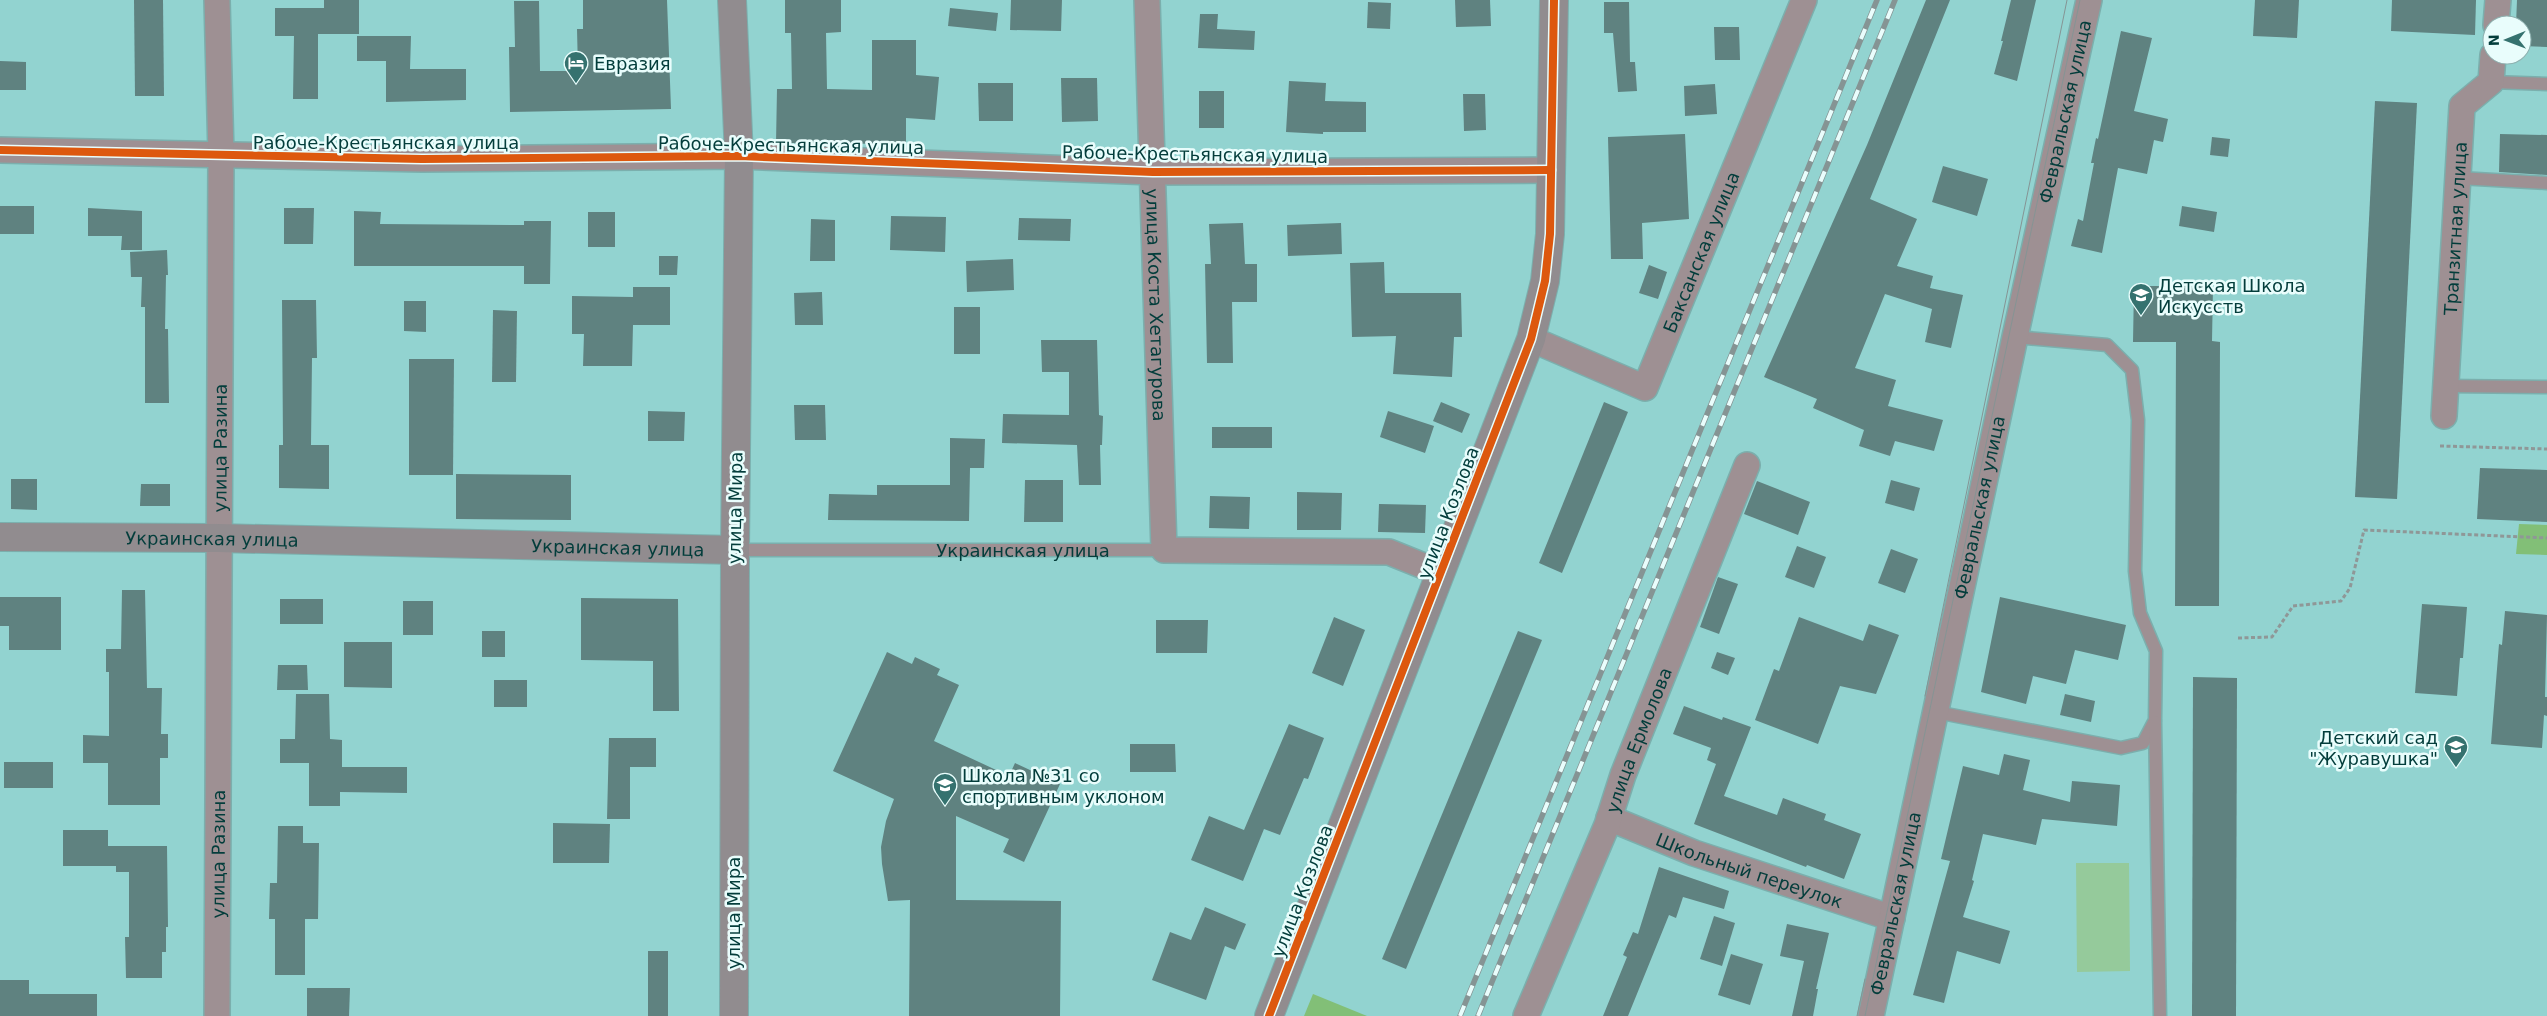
<svg xmlns="http://www.w3.org/2000/svg" width="2547" height="1016" font-family="'DejaVu Sans',sans-serif">
<rect width="100%" height="100%" fill="#92d3d0"/>
<polygon fill="#95ca9b" points="2076,863 2129,863 2130,971 2077,972"/>
<g fill="#82bf77">
<polygon points="2519,524 2547,525 2547,555 2516,554"/>
<polygon points="1313,994 1367,1016 1304,1016"/>
</g>
<g fill="#5f8280">
<polygon points="134,0 163,0 164,96 135,96"/>
<polygon points="324,0 359,0 359,34 318,34 318,99 293,99 294,36 275,36 275,8 324,8"/>
<polygon points="583,0 667,0 671,109 510,112 509,47 515,47 514,1 539,1 540,71 578,71 577,29 583,29"/>
<polygon points="785,0 841,0 841,32 826,33 827,89 872,90 872,40 916,40 916,75 939,77 935,120 906,118 906,144 776,143 777,89 792,89 791,33 785,33"/>
<polygon points="1011,0 1062,0 1061,31 1010,30"/>
<polygon points="1455,0 1490,0 1491,26 1456,27"/>
<polygon points="1926,0 1950,0 1870,199 1917,219 1897,266 1933,276 1930,288 1963,295 1951,348 1925,342 1932,309 1885,294 1855,368 1896,380 1888,406 1943,420 1934,451 1895,441 1890,456 1859,446 1864,430 1813,408 1817,399 1764,377 1867,145"/>
<polygon points="2011,0 2036,0 2017,81 1994,74 2003,41 2001,41"/>
<polygon points="2255,0 2299,0 2297,38 2253,36"/>
<polygon points="2392,0 2476,0 2475,35 2391,31"/>
<polygon points="2517,0 2547,0 2547,47 2522,46 2522,25 2516,25"/>
<polygon points="1368,2 1391,3 1390,29 1367,28"/>
<polygon points="1604,2 1629,2 1630,62 1635,62 1637,91 1618,92 1613,33 1604,33"/>
<polygon points="950,8 998,13 996,31 948,26"/>
<polygon points="1200,14 1218,14 1217,29 1255,31 1254,50 1198,48"/>
<polygon points="1714,27 1739,27 1740,60 1715,60"/>
<polygon points="2121,31 2152,38 2134,111 2168,119 2163,142 2154,140 2147,174 2118,168 2102,253 2071,246 2078,219 2083,221 2094,163 2091,163 2096,138 2098,139"/>
<polygon points="357,36 411,36 410,69 466,69 466,100 386,102 386,61 357,61"/>
<polygon points="0,61 26,62 26,90 0,90"/>
<polygon points="1061,78 1097,78 1098,121 1062,122"/>
<polygon points="1289,81 1326,83 1325,101 1366,102 1366,132 1323,132 1323,134 1286,132"/>
<polygon points="978,83 1013,83 1013,121 979,121"/>
<polygon points="1715,84 1717,114 1685,116 1684,86"/>
<rect x="1199" y="91" width="25" height="37"/>
<polygon points="1463,94 1485,94 1486,130 1464,131"/>
<polygon points="2375,101 2417,103 2397,499 2355,497"/>
<polygon points="1685,134 1689,219 1642,223 1643,259 1611,259 1608,137"/>
<polygon points="2500,134 2547,135 2547,175 2499,172"/>
<polygon points="2212,137 2230,139 2228,157 2210,155"/>
<polygon points="1943,166 1988,179 1977,216 1932,202"/>
<rect x="0" y="206" width="34" height="28"/>
<polygon points="2182,206 2217,212 2214,232 2179,226"/>
<polygon points="88,208 142,211 142,250 121,250 122,236 88,236"/>
<polygon points="284,208 314,208 313,244 284,244"/>
<polygon points="354,211 381,212 380,224 524,225 524,221 551,221 550,284 524,284 524,266 354,266"/>
<rect x="588" y="212" width="27" height="35"/>
<polygon points="891,216 946,217 945,252 890,250"/>
<polygon points="1019,218 1071,219 1070,241 1018,240"/>
<polygon points="811,219 835,220 835,261 810,261"/>
<polygon points="1243,223 1245,264 1257,264 1257,302 1232,302 1233,363 1207,363 1205,264 1211,264 1209,224"/>
<polygon points="1341,223 1342,254 1288,256 1287,225"/>
<polygon points="167,250 168,275 166,275 165,329 168,329 169,403 145,403 145,307 141,307 142,277 131,277 130,252"/>
<polygon points="659,256 678,256 677,275 659,275"/>
<polygon points="1013,259 1014,290 967,292 966,261"/>
<polygon points="1384,262 1385,293 1461,293 1462,337 1454,337 1452,377 1393,374 1396,336 1352,337 1350,263"/>
<polygon points="1649,265 1667,272 1658,299 1639,293"/>
<polygon points="2134,286 2213,286 2212,341 2220,342 2219,606 2175,606 2176,342 2133,342"/>
<polygon points="633,287 670,287 670,325 633,325 632,366 583,366 584,334 572,334 572,296 633,297"/>
<polygon points="822,292 823,325 795,325 794,293"/>
<polygon points="282,300 316,300 317,358 312,358 311,445 329,445 329,489 279,488 279,445 283,445"/>
<polygon points="404,301 426,301 426,332 404,331"/>
<rect x="954" y="307" width="26" height="47"/>
<polygon points="493,310 517,311 516,382 492,382"/>
<polygon points="1041,340 1097,340 1099,415 1103,416 1102,445 1100,445 1101,485 1079,485 1077,445 1002,443 1003,414 1069,415 1069,372 1042,372"/>
<polygon points="409,359 454,359 453,475 409,475"/>
<polygon points="1441,402 1470,414 1462,433 1433,421"/>
<polygon points="1604,402 1628,412 1562,573 1539,563"/>
<polygon points="794,405 825,405 826,440 795,440"/>
<polygon points="648,411 685,412 684,441 648,441"/>
<polygon points="1388,411 1434,426 1425,453 1380,437"/>
<rect x="1212" y="427" width="60" height="21"/>
<polygon points="950,438 985,439 984,468 970,468 969,521 828,520 829,494 877,495 877,485 950,485"/>
<polygon points="2480,468 2547,470 2547,522 2477,519"/>
<polygon points="456,474 571,475 571,520 456,519"/>
<polygon points="11,479 37,479 37,510 11,509"/>
<polygon points="1025,480 1063,480 1063,522 1024,522"/>
<polygon points="1891,480 1920,488 1914,511 1885,503"/>
<polygon points="1757,481 1810,502 1798,535 1744,514"/>
<polygon points="141,484 170,484 170,506 140,506"/>
<polygon points="1297,492 1342,493 1341,530 1297,530"/>
<polygon points="1210,496 1250,497 1249,529 1209,528"/>
<polygon points="1379,504 1426,505 1425,533 1378,532"/>
<polygon points="1797,546 1826,557 1814,588 1785,577"/>
<polygon points="1891,549 1918,559 1905,593 1878,583"/>
<polygon points="1718,577 1738,584 1719,634 1700,627"/>
<polygon points="122,590 145,590 147,688 162,688 161,734 168,734 168,758 160,758 160,805 108,805 108,763 83,763 83,735 109,736 109,672 106,672 106,649 121,649"/>
<polygon points="0,597 61,597 61,650 9,650 9,626 0,626"/>
<polygon points="2000,597 2126,625 2118,660 2075,650 2066,684 2033,676 2026,704 1981,692"/>
<polygon points="581,598 678,599 679,711 653,711 653,661 581,660"/>
<rect x="280" y="599" width="43" height="25"/>
<rect x="403" y="601" width="30" height="34"/>
<polygon points="2422,604 2467,607 2463,658 2460,658 2457,696 2415,693"/>
<polygon points="2505,611 2547,615 2545,697 2547,697 2547,716 2544,715 2542,748 2491,744 2499,644 2502,645"/>
<polygon points="1334,617 1365,630 1343,686 1312,673"/>
<polygon points="1799,617 1863,641 1869,624 1899,635 1876,694 1840,686 1818,744 1755,720 1774,669 1779,671"/>
<polygon points="1156,620 1208,620 1207,653 1156,653"/>
<rect x="482" y="631" width="23" height="26"/>
<polygon points="1518,631 1542,640 1406,969 1382,959"/>
<polygon points="344,642 392,642 392,688 344,687"/>
<polygon points="887,652 912,664 915,657 940,669 937,675 959,685 934,741 1009,776 1015,763 1060,784 1024,862 1003,852 1009,839 956,816 956,900 1061,901 1060,1016 909,1016 910,900 888,901 882,864 881,847 886,821 894,799 833,771"/>
<polygon points="1717,652 1735,658 1728,675 1711,668"/>
<polygon points="278,665 307,665 308,690 277,690"/>
<polygon points="2193,677 2237,678 2236,1016 2192,1016"/>
<rect x="494" y="680" width="33" height="27"/>
<polygon points="296,694 329,694 330,739 342,740 342,767 407,767 407,793 340,792 340,806 309,806 309,763 280,763 280,739 295,739"/>
<polygon points="2065,694 2095,701 2091,722 2060,715"/>
<polygon points="1684,706 1722,720 1723,717 1751,727 1724,796 1777,815 1783,798 1826,814 1824,820 1861,834 1844,879 1807,865 1806,867 1694,824 1716,764 1707,760 1711,748 1673,734"/>
<polygon points="1289,724 1324,738 1308,779 1304,778 1280,835 1264,829 1243,881 1191,860 1209,816 1244,830"/>
<polygon points="609,738 656,738 656,767 630,767 630,819 607,819"/>
<polygon points="1130,744 1175,744 1176,772 1130,772"/>
<polygon points="2004,754 2030,760 2023,790 2070,802 2072,781 2120,785 2117,826 2042,819 2036,845 1983,834 1972,880 1974,881 1963,917 2010,931 2000,964 1957,951 1944,1003 1913,995 1950,861 1941,859 1963,766 1999,775"/>
<rect x="4" y="762" width="49" height="26"/>
<polygon points="553,823 610,824 609,863 553,863"/>
<polygon points="278,826 303,826 303,843 319,843 318,919 305,919 305,975 275,975 275,919 269,919 270,883 277,883"/>
<polygon points="63,830 108,830 108,846 167,846 168,927 166,927 166,952 162,952 162,978 126,978 125,937 129,937 129,872 116,872 116,866 63,866"/>
<polygon points="1659,867 1729,891 1724,909 1683,897 1676,918 1669,915 1628,1016 1603,1016 1627,957 1623,955 1633,932 1638,934"/>
<polygon points="1205,907 1246,924 1235,950 1225,946 1206,1000 1152,980 1170,932 1191,940"/>
<polygon points="1714,916 1735,923 1722,966 1700,959"/>
<polygon points="1787,924 1829,933 1816,989 1818,989 1813,1016 1792,1016 1804,961 1780,956"/>
<rect x="648" y="951" width="20" height="65"/>
<polygon points="1731,954 1763,964 1750,1005 1718,995"/>
<polygon points="0,980 29,980 29,994 97,994 97,1016 0,1016"/>
<polygon points="307,988 350,988 349,1016 307,1016"/>
</g>
<g fill="none" stroke-linecap="round" stroke-linejoin="round">
<g stroke="#7bafad" stroke-width="15">
<g id="lane">
<polyline points="2491,82 2547,84"/>
<polyline points="2459,178 2547,183"/>
<polyline points="2445,386 2547,387"/>
<path id="s1" d="M735,550H1164"/>
<polyline points="1936,712 2121,748 2143,743 2155,720 2156,651 2140,613 2135,571 2138,420 2132,370 2107,345 2015,337"/>
<polyline points="2155,722 2160,1016"/>
</g>
</g>
<g stroke="#7bafad" stroke-width="28">
<g id="street">
<path id="s2" d="M1147,0L1164,550L1389,552L1441,573"/>
<polyline points="2496,25 2498,0"/>
<polyline points="0,150 422,159 739,156 1153,172 1551,170"/>
<path id="s3" d="M1531,339L1645,388L1804,0"/>
<path id="s4" d="M2444,416L2462,106L2491,82L2493,55"/>
<path id="s5" d="M1609,818L1694,853L1892,918"/>
<path id="s6" d="M217,1016L221,155L217,0"/>
<path id="s7" d="M1526,1016L1607,825L1623,775L1747,465"/>
<path id="s8" d="M1871,1016L2015,337L2089,0"/>
</g>
</g>
<g stroke="#7bafad" stroke-width="30">
<g id="secondary">
<polyline points="732,0 739,156 735,550 734,1016"/>
<path id="s9" d="M0,537L218,538L735,550"/>
<polyline points="1269,1016 1531,339 1545,281 1550,234 1554,0"/>
</g>
</g>
<g stroke="#8f9797" stroke-width="3" stroke-dasharray="4 2.5" stroke-linecap="butt">
<polyline points="2440,446 2547,449"/>
<polyline points="2238,638 2272,637 2293,606 2341,601 2350,588 2364,530 2547,538"/>
</g>
<use href="#lane" stroke="#9e9093" stroke-width="12"/>
<use href="#street" stroke="#9e9093" stroke-width="25"/>
<use href="#secondary" stroke="#918c8f" stroke-width="28"/>
<g stroke="#859494" stroke-width="1">
<polyline points="1925,696 2067,0"/>
<polyline points="1857,1016 1865,979"/>
<polyline points="1865,1016 2080,0"/>
</g>
<g stroke="#859494" stroke-width="5.5">
<g id="rail">
<polyline points="1460,1016 1877,0"/>
<polyline points="1478,1016 1895,0"/>
</g>
</g>
<use href="#rail" stroke="#e9fdfc" stroke-width="4" stroke-dasharray="11" stroke-linecap="butt"/>
<g stroke="#e9fdfc" stroke-width="11">
<g id="cycleway">
<polyline points="0,150 422,159 739,156 1153,172 1551,170"/>
<polyline points="1269,1016 1531,339 1545,281 1550,234 1554,0"/>
</g>
</g>
<use href="#cycleway" stroke="#dd580e" stroke-width="8"/>
</g>
<defs>
<g id="hotel-pin" transform="scale(1.25)"><path d="M0 17L-7.5 6A9.5 9.5 0 1 1 7.5 6Z" fill="#35726f" stroke="#e9fdfc"/><path d="M-6-4.5h1.5V1H6V5H4.5V3h-9V5H-6ZM-4 0a1.8 1.8 0 1 1 3.6 0ZM.5 0V-2.5h3Q6-2.5 6 0Z" fill="#fff"/></g>
<g id="school-pin" transform="scale(1.25)"><path d="M0 17L-7.5 6A9.5 9.5 0 1 1 7.5 6Z" fill="#35726f" stroke="#e9fdfc"/><path d="M0-5L7-2L0 1L-7-2ZM-4 1L0 2.5L4 1V4Q0 6-4 4Z" fill="#fff"/></g>
</defs>
<g fill-rule="evenodd">
<use href="#hotel-pin" x="576" y="63"/>
<use href="#school-pin" x="2141" y="295"/>
<use href="#school-pin" x="2456" y="747"/>
<use href="#school-pin" x="945" y="785"/>
</g>
<g text-anchor="middle" dominant-baseline="central" stroke-width="5" stroke-linejoin="round" paint-order="stroke">
<g font-size="18" fill="#033d3b" stroke="#e9fdfc" text-anchor="start">
<text x="594" y="63">Евразия</text>
<text x="2158" y="285">Детская Школа<tspan x="2158" dy="21">Искусств</tspan></text>
<text x="2438" y="737" text-anchor="end">Детский сад<tspan x="2438" dy="21">"Журавушка"</tspan></text>
<text x="962" y="775">Школа №31 со<tspan x="962" dy="21">спортивным уклоном</tspan></text>
</g>
<g font-size="18" fill="#033d3b" stroke="#e9fdfc">
<text stroke="none"><textPath href="#s8" startOffset="925">Февральская улица</textPath></text>
<text x="386" y="142">Рабоче-Крестьянская улица</text>
<text transform="translate(791 145) rotate(1)">Рабоче-Крестьянская улица</text>
<text transform="translate(1195 154) rotate(1)">Рабоче-Крестьянская улица</text>
<text stroke="none"><textPath href="#s4" startOffset="188">Транзитная улица</textPath></text>
<text stroke="none"><textPath href="#s3" startOffset="271">Баксанская улица</textPath></text>
<text stroke="none"><textPath href="#s2" startOffset="305">улица Коста Хетагурова</textPath></text>
<text stroke="none"><textPath href="#s6" startOffset="568">улица Разина</textPath></text>
<text transform="translate(735 508) rotate(-89)">улица Мира</text>
<text stroke="none"><textPath href="#s8" startOffset="520">Февральская улица</textPath></text>
<text transform="translate(1448 513) rotate(-69)">улица Козлова</text>
<text stroke="none"><textPath href="#s9" startOffset="212">Украинская улица</textPath></text>
<text stroke="none"><textPath href="#s9" startOffset="618">Украинская улица</textPath></text>
<text stroke="none"><textPath href="#s1" startOffset="288">Украинская улица</textPath></text>
<text stroke="none"><textPath href="#s7" startOffset="298">улица Ермолова</textPath></text>
<text stroke="none"><textPath href="#s6" startOffset="162">улица Разина</textPath></text>
<text stroke="none"><textPath href="#s5" startOffset="150">Школьный переулок</textPath></text>
<text transform="translate(1302 891) rotate(-69)">улица Козлова</text>
<text stroke="none"><textPath href="#s8" startOffset="115">Февральская улица</textPath></text>
<text transform="translate(733 913) rotate(-90)">улица Мира</text>
</g>
</g>
<g transform="translate(2507 40) rotate(269)"><circle r="24" fill="#e9fdfc" stroke="#8db0af"/>
<path d="M0-4L9 19L0 12L-9 19Z" fill="#35726f"/>
<text y="-8" font-size="14" font-weight="bold" text-anchor="middle" fill="#033d3b">N</text>
</g>
</svg>
